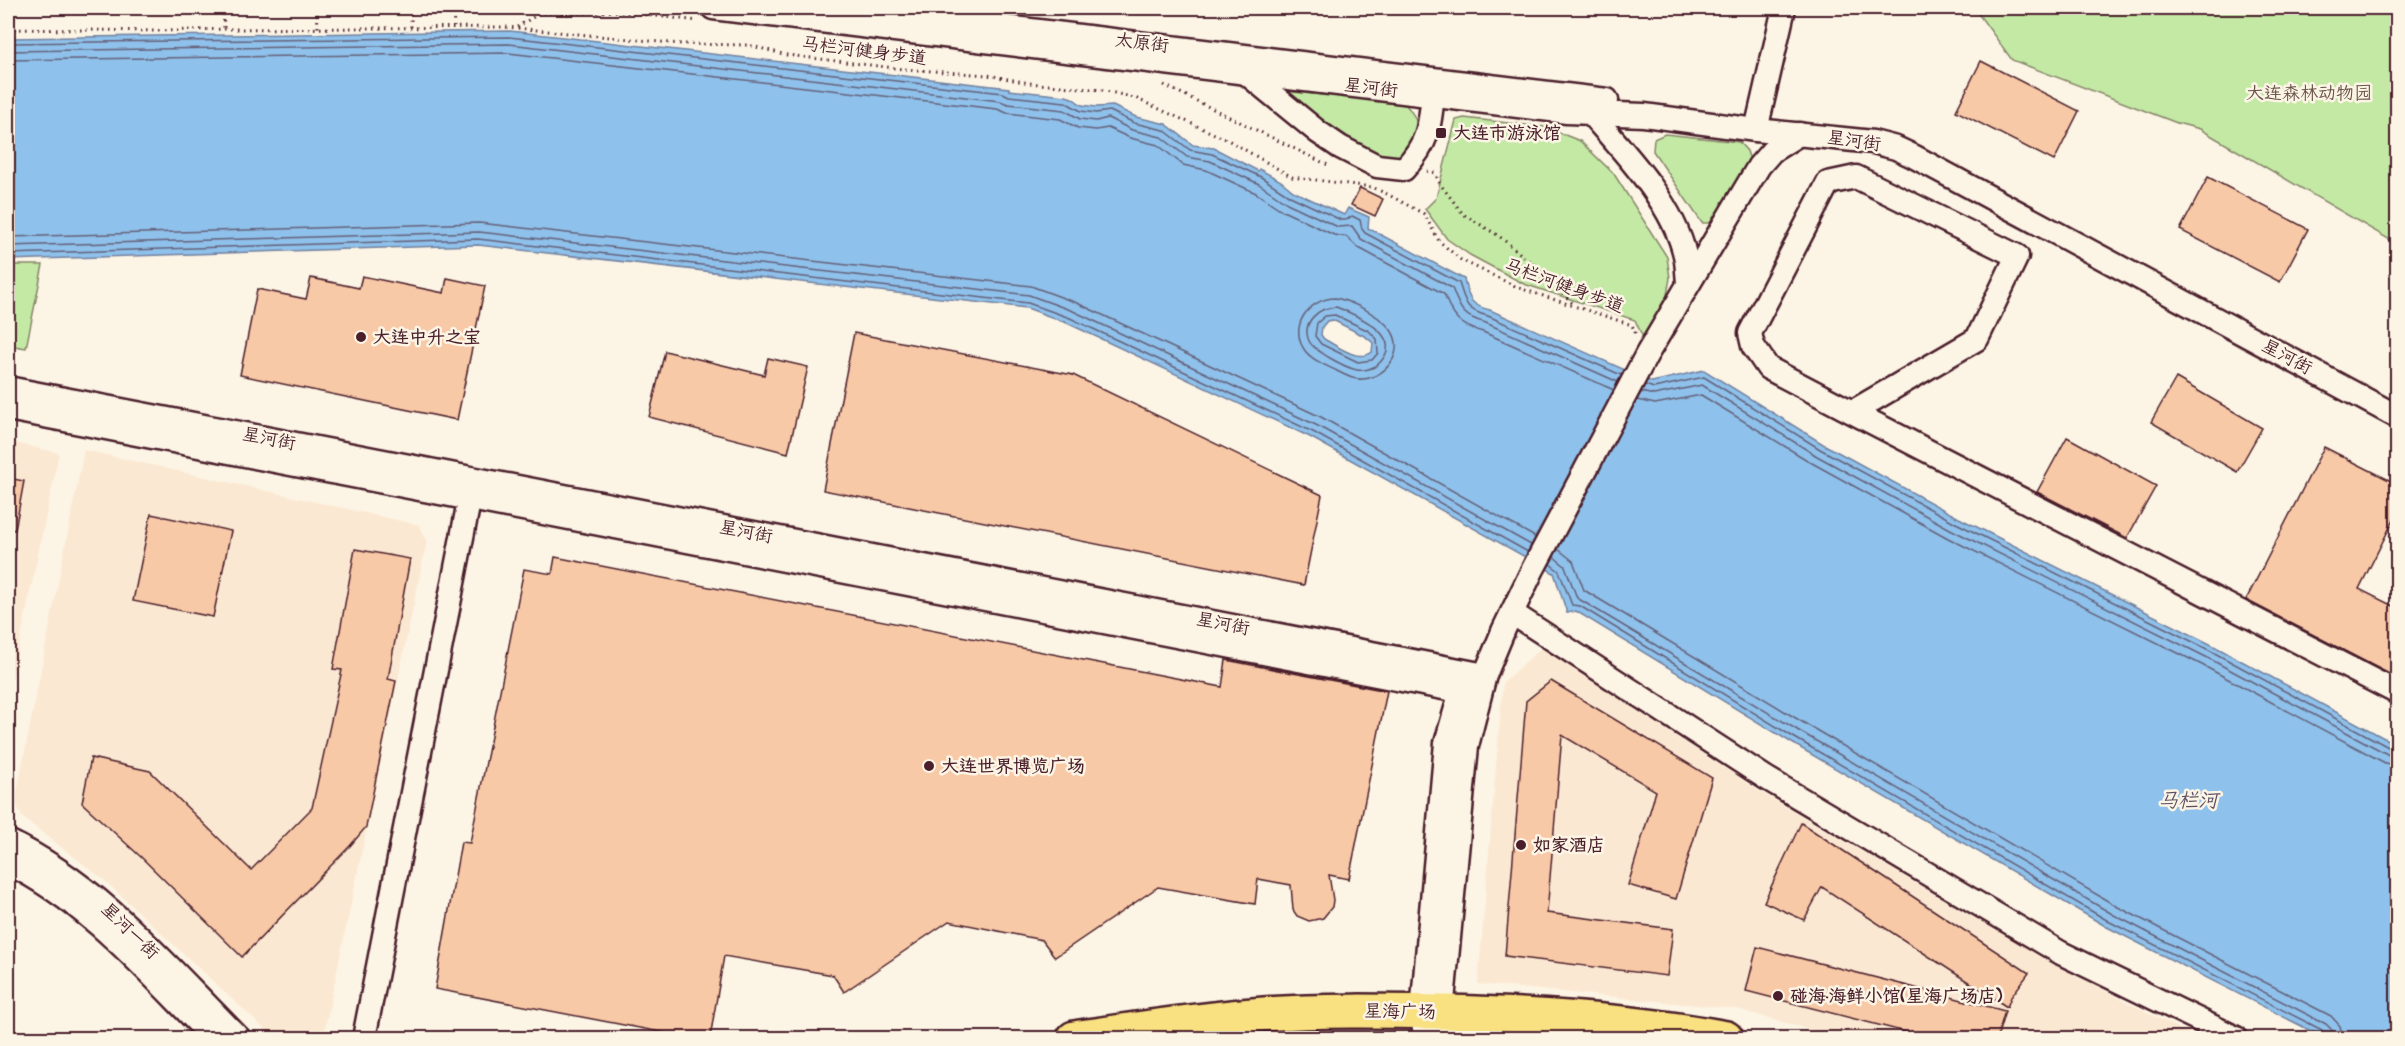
<svg xmlns="http://www.w3.org/2000/svg" width="2405" height="1046" font-family="'Architects Daughter','LXGW WenKai TC',sans-serif">
<rect width="100%" height="100%" fill="#fcf5e5"/>
<filter id="ink" filterUnits="userSpaceOnUse"><feTurbulence type="fractalNoise" baseFrequency=".0167" numOctaves="2"/><feDisplacementMap in="SourceGraphic" scale="12" xChannelSelector="R" yChannelSelector="G"/><feConvolveMatrix kernelMatrix="1 2 1 2 8 2 1 2 1" color-interpolation-filters="sRGB"/></filter>
<g filter="url(#ink)">
<g fill="#fbe8d2">
<polygon points="8,441 59,453 8,700"/>
<polygon points="84,450 419,525 427,541 323,1038 274,1038 104,880 22,817 15,802"/>
<polygon points="1541,648 1761,792 2051,963 2197,1038 1837,1038 1737,1009 1478,984 1503,682"/>
</g>
<g fill="#c3e9a4" stroke="#868468" stroke-width="1.5">
<polygon points="1974,8 2397,8 2397,244 2200,129 2177,123 2012,60"/>
<path d="M1283,91L1404,103C1423,122 1419,133 1406,155L1389,160L1330,131Z"/>
<polygon points="1464,118 1545,127 1580,141 1614,174 1667,257 1670,278 1665,306 1645,342 1635,320 1524,284 1470,255 1447,239 1425,209 1436,198 1456,120"/>
<polygon points="1665,134 1739,142 1747,151 1751,163 1714,223 1702,223 1653,151 1654,139"/>
<polygon points="8,265 43,265 26,348 8,345"/>
</g>
<path fill="#8ec1eb" stroke="#73809e" stroke-width="1.5" fill-rule="evenodd" d="M510,31L1009,88V90L1066,96L1072,98L1082,105L1096,107L1113,106L1136,117L1166,124L1193,145L1214,148L1258,171L1259,169L1281,181L1293,191L1344,215L1348,208L1369,217L1368,228L1464,279C1469,298 1469,305 1490,310L1652,382L1704,370L1823,444L1959,518L2212,645L2397,745V1038H2325L2107,927L1792,743L1576,611L1567,613L1554,573L1310,437L1067,323L1027,308L478,245L8,260V38ZM1333,320L1366,337L1373,343L1372,352C1359,363 1337,346 1324,339L1321,335L1322,327L1327,321Z"/>
<g fill="none" stroke-linecap="round" stroke-linejoin="round">
<g stroke="#656078" stroke-width="1.5">
<path d="M8,43L509,37L1003,93L1009,96L1065,102L1081,111L1096,113L1110,111L1134,123L1164,130L1190,150L1212,154L1261,177L1290,196L1341,220H1346L1352,216L1360,220L1362,229L1365,233L1459,283C1466,303 1465,310 1488,316L1621,375"/>
<path d="M8,51L509,44L1000,101L1008,104L1064,110L1080,119L1096,121L1108,118L1132,130L1161,137L1187,157L1210,161L1259,184L1287,203L1338,227L1352,226L1361,239L1452,288C1460,309 1462,317 1486,323L1618,382"/>
<path d="M8,60L508,53L997,109L1007,113L1060,119L1078,128L1096,130L1108,128L1130,138L1158,145L1183,165L1206,170L1256,193L1283,211L1334,235L1347,237L1357,247L1444,294C1452,316 1459,326 1483,332L1614,390"/>
<polyline points="8,237 479,223 1031,286 1077,303 1321,417 1535,537"/>
<polyline points="8,246 479,232 1029,295 1073,311 1316,425 1531,545"/>
<polyline points="8,254 478,239 1028,303 1070,318 1313,432 1528,552"/>
<path d="M1336,298C1353,302 1380,315 1391,330C1406,352 1386,377 1363,379C1353,380 1345,375 1337,371C1327,366 1313,361 1306,352C1287,328 1308,298 1336,298Z"/>
<path d="M1336,307C1359,316 1410,338 1376,366C1370,369 1363,371 1357,370C1346,368 1314,351 1309,341C1301,322 1319,307 1336,307Z"/>
<polygon points="1335,315 1369,331 1377,339 1378,353 1372,360 1358,362 1321,344 1315,336 1317,323 1325,316"/>
<polyline points="1645,385 1654,388 1704,377 1820,449 1956,523 2209,650 2392,749 2398,750"/>
<polyline points="1641,392 1654,395 1702,385 1817,456 1952,530 2206,657 2389,755 2398,757"/>
<polyline points="1637,400 1655,404 1701,395 1812,463 1948,538 2202,665 2385,763 2398,766"/>
<polyline points="1558,549 1573,561 1584,590 1804,723 2118,907 2331,1016 2340,1026 2343,1038"/>
<polyline points="1554,557 1565,566 1577,598 1799,731 2114,915 2326,1024 2332,1030 2334,1038"/>
<polyline points="1550,564 1559,571 1572,605 1580,606 1795,738 2110,922 2322,1030 2326,1038"/>
</g>
</g>
<g fill="#f8c9a7" stroke="#4a1f2b" stroke-width="1.5">
<polygon points="1981,61 2079,111 2054,161 1956,111"/>
<polygon points="2208,177 2308,229 2280,282 2180,230"/>
<polygon points="1360,188 1383,199 1375,216 1351,205"/>
<polygon points="362,276 444,293 447,278 485,286 457,420 240,375 257,289 306,299 311,278 359,288"/>
<polygon points="854,333 1073,375 1322,495 1304,585 823,490"/>
<polygon points="665,351 764,375 768,358 808,367 788,453 649,417"/>
<polygon points="2176,378 2262,428 2237,472 2151,422"/>
<polygon points="2067,437 2156,486 2127,538 2037,492"/>
<polygon points="2324,447 2397,484 2397,513 2359,589 2397,608 2397,678 2246,600"/>
<polygon points="8,478 24,481 15,530 8,529"/>
<polygon points="151,514 231,531 213,617 133,601"/>
<polygon points="355,549 410,559 388,679 396,681 366,827 350,846 242,957 142,858 82,803 91,758 150,771 251,870 312,808 342,670 333,669"/>
<polygon points="555,557 1222,687 1226,660 1387,691 1349,879 1329,875 1333,900 1332,907 1323,918 1309,921 1297,916 1293,910 1291,885 1258,879 1255,904 1158,887 1055,957 1042,940 949,921 844,992 833,975 724,956 710,1038 692,1038 435,989 461,842 470,843 524,569 552,574"/>
<polygon points="1551,681 1712,778 1676,899 1628,885 1656,791 1562,735 1547,913 1673,929 1667,976 1505,956 1526,701"/>
<polygon points="1801,823 2029,973 2011,997 2007,1007 1822,887 1804,920 1764,902"/>
<polygon points="1757,947 2005,1011 1997,1038 1929,1038 1746,991"/>
</g>
<g fill="none" stroke-linecap="round" stroke-linejoin="round">
<g stroke="#4a1f2b" stroke-width="27">
<g id="minor">
<polyline points="713,8 1567,112 1644,115 1756,130 1873,142 1896,148 1913,156 2398,417"/>
<polyline points="849,8 1607,100"/>
<path d="M1246,73L1318,132L1340,147L1377,166L1404,169C1432,139 1430,121 1434,82"/>
<path d="M1592,103L1590,113C1624,152 1673,203 1685,255C1687,264 1687,274 1688,283"/>
<polyline points="1756,130 1784,8"/>
<polyline points="8,388 1485,675"/>
<polyline points="8,409 1479,695"/>
<polyline points="1852,412 1977,339 2017,256 1856,177 1828,183 1750,333 1753,346 1768,368 1852,412 2398,693"/>
<polyline points="1512,613 1766,778 2061,953 2236,1038"/>
<path d="M8,841C100,885 168,967 239,1038"/>
<path d="M8,863C90,903 150,975 213,1038"/>
<polyline points="364,1038 472,486"/>
<polyline points="1425,1038 1422,1012 1446,743 1461,691 1471,684"/>
<polyline points="1448,1038 1442,1012 1467,746 1485,675 1504,629 1533,569 1647,354 1759,166 1772,151 1799,134"/>
</g>
</g>
<g stroke="#4a1f2b" stroke-width="38">
<path id="highway" d="M1074,1038C1137,1029 1200,1019 1264,1014C1322,1010 1382,1011 1441,1012C1536,1014 1632,1020 1726,1038"/>
</g>
<g stroke="#4a1f2b" stroke-width="3" stroke-dasharray="1.5 4.5" stroke-linecap="butt">
<polyline points="223,8 224,29"/>
<polyline points="317,8 318,28"/>
<polyline points="453,8 454,27"/>
<polyline points="598,8 611,10"/>
<polyline points="411,27 411,8"/>
<polyline points="517,27 540,13 576,14 615,11 698,21"/>
<polyline points="8,29 159,31 227,29 506,27 681,44 748,45 787,55 903,69 988,75 1029,83 1102,90 1135,98 1228,140 1292,177 1372,187 1389,195 1424,214 1439,241 1461,260 1519,288 1632,325 1636,335"/>
<polyline points="1164,85 1328,165"/>
<polyline points="1427,171 1435,173 1440,184 1463,214 1499,236 1547,276 1573,304"/>
</g>
<use href="#minor" stroke="#fcf5e5" stroke-width="22"/>
<use href="#highway" stroke="#f9e181" stroke-width="33"/>
</g>
</g>
<g fill="#4a1f2b" stroke="#fcf5e5" stroke-width="2">
<rect x="1435" y="127" width="12" height="12" rx="3"/>
<circle cx="361" cy="337" r="6"/>
<circle cx="929" cy="766" r="6"/>
<circle cx="1521" cy="845" r="6"/>
<circle cx="1778" cy="996" r="6"/>
</g>
<g text-anchor="middle" dominant-baseline="central" stroke-width="5" stroke-linejoin="round" paint-order="stroke">
<g font-size="18" fill="#4a1f2b" stroke="#fcf5e5">
<text transform="translate(1142 43) rotate(7)">太原街</text>
<text transform="translate(864 51) rotate(7)">马栏河健身步道</text>
<text transform="translate(1371 88) rotate(7)">星河街</text>
<text transform="translate(1854 141) rotate(8)">星河街</text>
<text transform="translate(1564 286) rotate(20)">马栏河健身步道</text>
<text transform="translate(2287 357) rotate(28)">星河街</text>
<text transform="translate(269 439) rotate(11)">星河街</text>
<text transform="translate(746 532) rotate(11)">星河街</text>
<text transform="translate(1223 624) rotate(11)">星河街</text>
<text transform="translate(130 931) rotate(44)">星河一街</text>
<text transform="translate(1400 1012) rotate(1)">星海广场</text>
</g>
<g font-size="18" fill="#685249" stroke="#fcf5e5">
<text x="2309" y="93">大连森林动物园</text>
</g>
<g font-size="18" font-weight="bold" fill="#4a1f2b" stroke="#fcf5e5" text-anchor="start">
<text x="1453" y="133">大连市游泳馆</text>
<text x="373" y="337">大连中升之宝</text>
<text x="941" y="766">大连世界博览广场</text>
<text x="1533" y="845">如家酒店</text>
<text x="1790" y="996">碰海·海鲜小馆(星海广场店)</text>
</g>
<g font-size="20" font-style="italic" fill="#5e5065" stroke="#fcf5e5">
<text x="2188" y="801">马栏河</text>
</g>
</g>
<rect width="2405" height="1046" fill="none" stroke="#fcf5e5" stroke-width="30"/>
<rect x="15" y="15" width="2375" height="1016" fill="none" stroke="#4a1f2b" stroke-width="2" filter="url(#ink)"/>
</svg>
